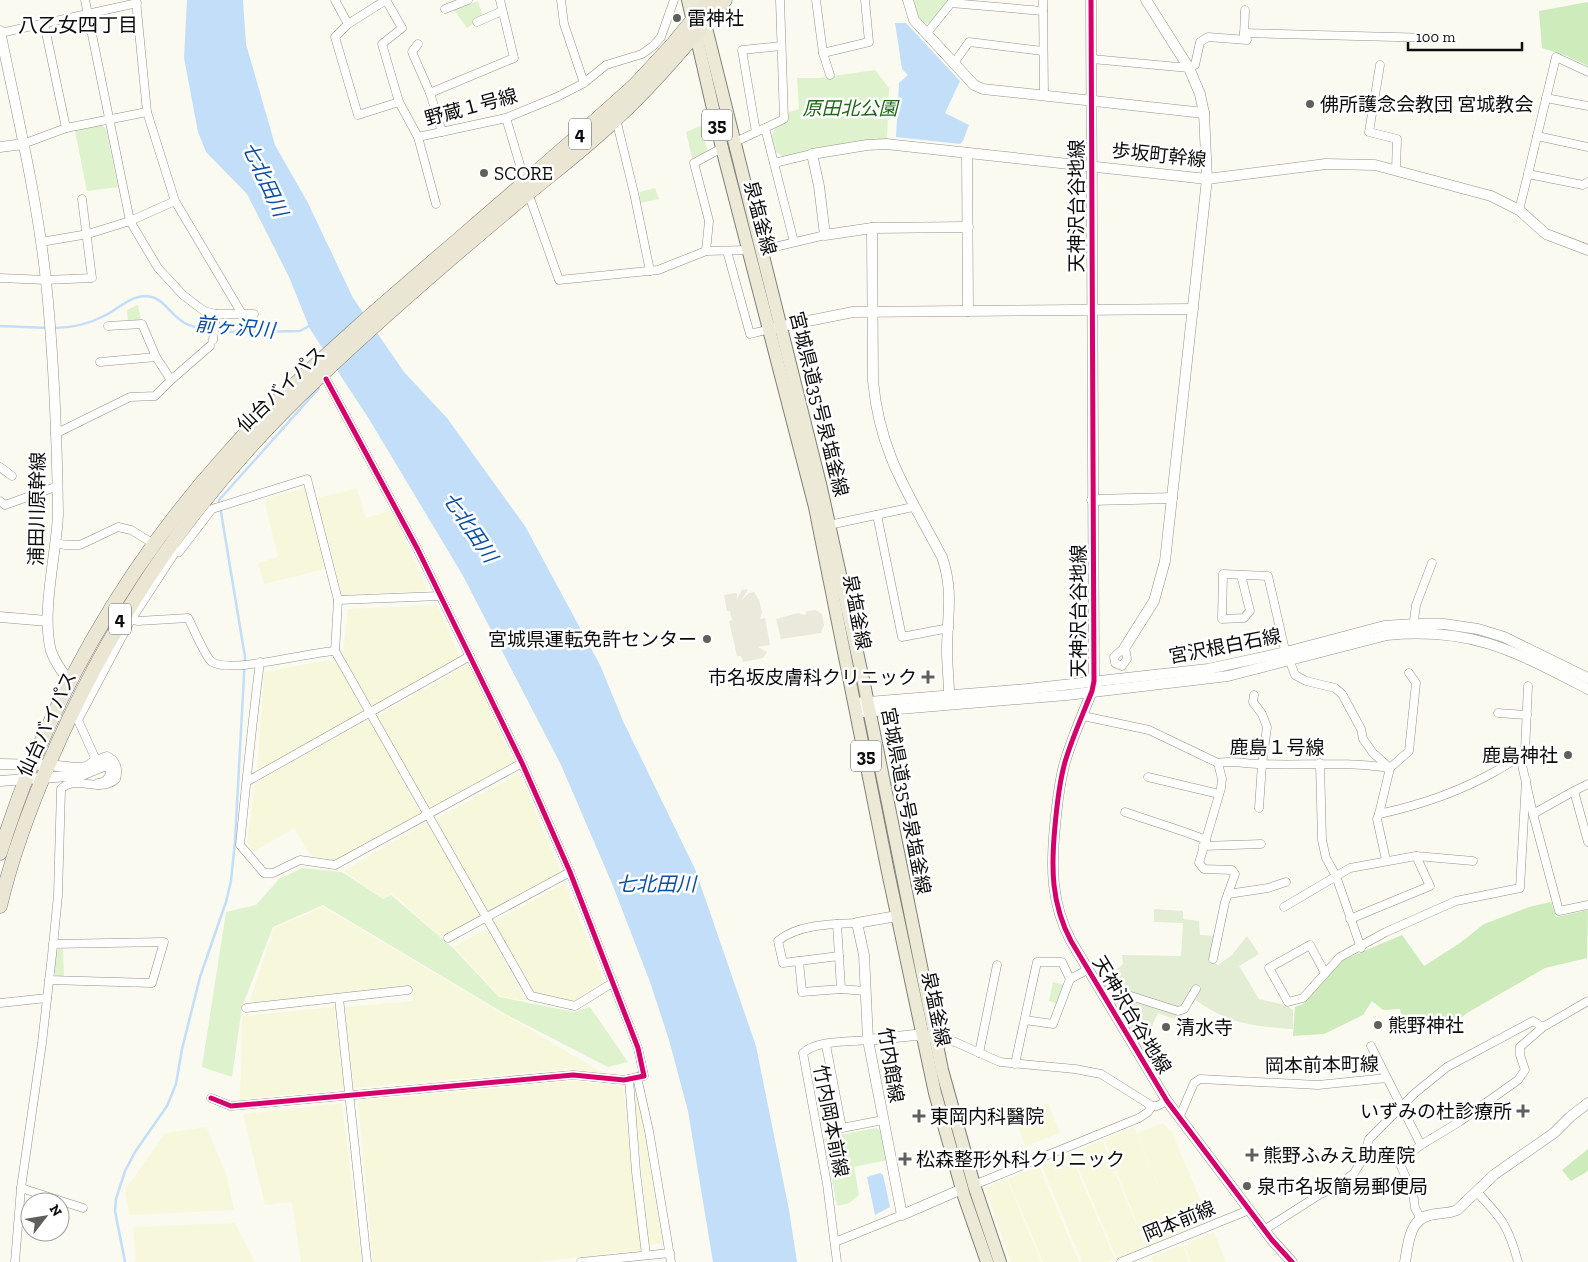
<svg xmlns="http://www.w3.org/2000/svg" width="1588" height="1262" font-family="'Zilla Slab','Noto Sans JP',serif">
<rect width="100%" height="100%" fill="#fafaf0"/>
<g fill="#f7f8db">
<polygon points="305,488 326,569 264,584 258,563 278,557 264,499"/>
<polygon points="357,488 366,518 392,510 428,591 342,595 317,498"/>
<polygon points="437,605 460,657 372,706 343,656 348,609"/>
<polygon points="328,660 338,665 363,711 257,772 264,672"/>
<polygon points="468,664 514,762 430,810 376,717"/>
<polygon points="369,719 421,814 335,861 310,855 294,828 254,852 247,843 255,783"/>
<polygon points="519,773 561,872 488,913 434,820"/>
<polygon points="427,822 480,916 442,938 392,893 383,899 344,871"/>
<polygon points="565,883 604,981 574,1002 535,993 494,922"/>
<polygon points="323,907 605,1074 570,1069 354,1088 345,1007 413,1001 412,985 249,1003 274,928"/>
<polygon points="487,929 526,1001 499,996 454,947"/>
<polygon points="334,1007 344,1089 240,1099 242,1016"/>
<polygon points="574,1081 623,1087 641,1250 538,1262 373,1262 358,1101"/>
<polygon points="634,1094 638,1094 663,1243 649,1245"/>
<polygon points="342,1103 361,1262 301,1262 292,1202 265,1205 243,1114"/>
<polygon points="1048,1103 1060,1133 1025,1146 1014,1116"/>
<polygon points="1163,1123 1172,1132 1209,1221 1178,1234 1137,1133"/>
<polygon points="206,1127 226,1174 234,1210 129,1215 125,1190 165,1133"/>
<polygon points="1134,1127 1178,1234 1149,1246 1146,1246 1104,1139"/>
<polygon points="1102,1140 1145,1246 1117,1259 1072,1153"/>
<polygon points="1070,1154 1115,1259 1107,1262 1082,1262 1042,1166"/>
<polygon points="1039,1166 1079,1262 1043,1262 1008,1179"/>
<polygon points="1007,1179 1041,1262 1011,1262 985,1188"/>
<polygon points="235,1223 255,1262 134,1262 136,1257 133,1227"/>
<polygon points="1214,1232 1226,1262 1191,1262 1185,1247 1188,1245 1187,1243"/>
<polygon points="1180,1246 1183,1247 1189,1262 1153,1262 1151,1257"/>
</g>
<g fill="#def2cd">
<polygon points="914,0 949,0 929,23 924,24 916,13"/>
<polygon points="478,1 483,17 467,28 454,10"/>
<path d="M875,70L889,88L887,141C851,140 818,149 784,157L776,152L771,136L776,127L787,121V113L799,109L797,78H819Z"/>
<polygon points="707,123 711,136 704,138 708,151 692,158 686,132"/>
<polygon points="100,124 106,129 118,187 87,191 75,131"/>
<polygon points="655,188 659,199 639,203 640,192"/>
<polygon points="138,305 141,321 128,322 127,310"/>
<polygon points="302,868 342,872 383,899 391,895 453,948 499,997 574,1012 590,1007 628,1062 608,1067 507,1015 323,905 273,927 242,1007 232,1077 202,1067 226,912 256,905 279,879"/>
<polygon points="59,949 63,949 64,977 58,977 54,972 56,952"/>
<polygon points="1053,982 1065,985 1057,1004 1049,1001"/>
<polygon points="876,1128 881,1131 887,1160 854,1167 859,1195 849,1203 837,1206 824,1138"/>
</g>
<g fill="#cdebbb">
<polygon points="1588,2 1588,66 1567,56 1542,48 1539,11"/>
<polygon points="1551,902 1556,917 1588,910 1587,958 1545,968 1467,1013 1454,1024 1405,1030 1400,1009 1383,1010 1372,1001 1363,1015 1324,1034 1293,1036 1295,1007 1303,1004 1343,960 1402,935 1424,966 1460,943 1484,924 1529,907"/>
<polygon points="1588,1149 1588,1171 1571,1181 1562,1170"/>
</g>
<path fill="#e3edd3" d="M1154,909L1183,911V919L1199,921L1200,935L1216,936L1210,961L1218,965L1232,955L1247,936L1259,954L1239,966L1259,999L1285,1005L1293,1010V1029C1250,1026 1230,1024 1194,999L1186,1013L1177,1020L1158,1013L1151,1028L1145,1055L1097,976L1117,969L1123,964L1122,955L1181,956L1183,923L1154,922Z"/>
<g fill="#ebe9db">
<polygon points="748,589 742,600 749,593 754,592 759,600 762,612 760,619 765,618 770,645 758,647 767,652 763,658 743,662 741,656 737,656 729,621 732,620 731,616 730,611 727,611 724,595 735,593 737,594 737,599 742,590"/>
<polygon points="816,610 822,614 824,625 821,633 781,639 776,619 798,613 805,615 807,611"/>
</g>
<g fill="#c3def8">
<polygon points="187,0 243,0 246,44 275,145 308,203 353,298 404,372 447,418 525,526 600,665 623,721 695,869 756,1046 789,1210 797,1262 713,1262 688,1111 669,1040 650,982 613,886 561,765 462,574 369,419 310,329 289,277 247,194 206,152 198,132 184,58"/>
<polygon points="895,23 906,23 960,81 945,113 969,125 963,141 960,144 896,137 899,83 908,75 902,69"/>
<polygon points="880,1173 883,1175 890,1207 875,1215 867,1177"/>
</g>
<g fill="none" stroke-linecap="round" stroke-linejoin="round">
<g stroke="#c3def8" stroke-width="2.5">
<polyline points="0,326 48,328"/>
<path d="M54,328C72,328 89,324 106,315C119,308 130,296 146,296C166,297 171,319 189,325C220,336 267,331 300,331L311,325"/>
<polyline points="125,1262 115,1211 116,1199 125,1171 135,1152 167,1106 176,1084 182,1049 200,977 226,902 231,881 235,841 245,657 219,500 319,388"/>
</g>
<g stroke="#93938f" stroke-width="9">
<g id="minor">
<polyline points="85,0 130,221 158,268 183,295 204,311 216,314 254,314"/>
<polyline points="136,0 147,112 175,201 242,314"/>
<polyline points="335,0 348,24 386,0"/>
<polyline points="386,0 402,28 382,44 399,102 418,137 506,118 557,97 584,83 606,65 642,54 653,46 661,37 674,0"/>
<polyline points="561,0 564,24 584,83"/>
<polyline points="816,0 823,53 830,75"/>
<polyline points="1043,0 1044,95"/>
<polyline points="445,9 468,0"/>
<polyline points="477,22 502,11"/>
<polyline points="44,23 66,128"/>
<polyline points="348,24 335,37 358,115 399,102"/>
<polyline points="0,33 137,3"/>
<polyline points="927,33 951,3 1043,11"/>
<polyline points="1244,33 1433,38"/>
<polyline points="1244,37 1245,10"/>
<polyline points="418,44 412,52 430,93"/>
<polyline points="823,53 869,42 865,0"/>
<polyline points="1092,59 1189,68 1195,65 1200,42 1208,37 1247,40"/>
<polyline points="954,63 969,42 1043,51"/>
<polyline points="1380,65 1369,132 1397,139 1396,170"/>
<polyline points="1546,98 1588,106"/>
<polyline points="506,118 522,172"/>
<polyline points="616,119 634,193 650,271"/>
<polyline points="765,128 794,242"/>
<polyline points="442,132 430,93 514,58 500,0"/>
<polyline points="756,132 742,50 781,46"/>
<polyline points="1537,136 1588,147"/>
<polyline points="418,137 436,204"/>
<polyline points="733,143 784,119 780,0"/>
<polyline points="23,144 66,128 147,112"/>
<polyline points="774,163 812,154"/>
<polyline points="1528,174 1556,57 1588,72"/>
<polyline points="531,201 559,280 658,270 706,251 749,250"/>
<polyline points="1519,210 1528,174 1583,185 1588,182"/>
<polyline points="41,242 88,234 130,221 175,201"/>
<polyline points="762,250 825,235"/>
<polyline points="706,251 709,221 694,163 722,148"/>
<polyline points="727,251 750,334 770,329"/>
<polyline points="0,278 46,280 92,278 82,199"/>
<polyline points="213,340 216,314"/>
<polyline points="100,362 156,357"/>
<polyline points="171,380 210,346"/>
<polyline points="55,434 130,397 155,396 171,380 156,357 142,324 108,326"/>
<polyline points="0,467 12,476"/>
<polyline points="0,501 5,505 58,486"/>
<polyline points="877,515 902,637 949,628"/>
<polyline points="829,525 913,507"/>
<polyline points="57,543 65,545 80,545 118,527 131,530 154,544"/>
<polyline points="174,550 179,552 212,509 307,479 338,600 335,651"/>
<polyline points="1241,575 1250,611 1244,618 1222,619 1223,574 1268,576 1284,646 1295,675 1306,681 1335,688 1342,694 1361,729 1363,739 1373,753 1390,768"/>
<polyline points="338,600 440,596"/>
<path d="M128,619L138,621L188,618C193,627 205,657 212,662C231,674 309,652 335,651L531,996L575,1006L609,985H614"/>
<polyline points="1413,628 1416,605 1432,563"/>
<polygon points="1125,647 1127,659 1122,666 1115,663 1114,657"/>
<path d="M260,662C252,723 246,784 240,845L264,873H273L300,860L335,865L522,763"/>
<path d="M1409,673L1416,683L1409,751L1390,768L1379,814C1421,805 1459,792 1496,771C1506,765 1517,760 1525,751L1528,686"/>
<polyline points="1254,695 1253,702 1262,714 1267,727 1262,764 1259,808"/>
<polyline points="1498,713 1527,715"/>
<path d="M1083,716L1149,730L1218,763C1232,760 1246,764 1260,764C1304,766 1345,761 1388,768"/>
<polyline points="1520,756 1533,814 1559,911 1588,905"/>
<polyline points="1320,763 1322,840 1326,858 1336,876 1361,948"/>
<polyline points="1148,777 1219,794"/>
<polyline points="248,781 470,656"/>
<polyline points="1588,784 1574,791 1588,842"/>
<path d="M1125,812C1153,822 1179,829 1206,840"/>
<polyline points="1379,814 1377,819 1386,860"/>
<polyline points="1533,814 1574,791"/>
<polyline points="1203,846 1261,844"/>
<polyline points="1416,856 1473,861"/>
<polyline points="1228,894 1268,888 1286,882"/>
<polyline points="1284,907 1350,868 1416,856 1430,886 1350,919"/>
<polyline points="448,938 570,872"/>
<path d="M839,956L783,963L778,941C798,924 833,924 857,923"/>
<polyline points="1213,959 1225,902 1235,874 1232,870 1204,869 1199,863 1221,788 1222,779 1218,763"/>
<polyline points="799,961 802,992 841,989 837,924"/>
<polyline points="1325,973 1310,945 1269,968 1288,1002 1303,998 1340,957 1386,932 1456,901 1520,888 1526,780"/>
<polyline points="49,980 152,983 164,942 53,944"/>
<polyline points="841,989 865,991"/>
<polyline points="1101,992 1115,991 1178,1011 1184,1009 1196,989"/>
<polyline points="339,998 367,1262"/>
<polyline points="0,1003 47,998"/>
<polyline points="246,1008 408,990"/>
<polyline points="1025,1020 1053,1024 1070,979"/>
<polyline points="935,1038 955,1042 1000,1062 1075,1069 1101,1074 1152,1106 1157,1106 1167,1101"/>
<polyline points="826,1045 842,1128 883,1120"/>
<polyline points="1371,1046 1387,1078"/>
<polyline points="979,1053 997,965"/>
<polyline points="1015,1064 1037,962 1062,962 1070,979 1087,970"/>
<polyline points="637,1077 649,1131 671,1262"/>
<polyline points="629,1079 636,1172 646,1255"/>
<polyline points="211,1098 231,1106 573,1075 624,1080 644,1076 638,1048 570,872 522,763 418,550 326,379"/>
<polyline points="1179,1118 1194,1083 1200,1079 1318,1085 1387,1078 1421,1145 1399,1162 1413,1193 1415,1208 1421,1219"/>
<polyline points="1421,1145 1459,1122 1518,1080 1525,1070 1520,1055 1520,1047 1543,1027"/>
<polyline points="974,1185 1139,1118 1148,1112 1152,1106"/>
<polyline points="21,1188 83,1208"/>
<path d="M1477,1192C1502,1219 1508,1225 1518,1262"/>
<polyline points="1264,1230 1319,1195 1338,1186 1354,1173 1363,1159 1369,1139 1415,1093 1447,1067 1533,1021 1543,1027 1588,1001"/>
<polyline points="835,1242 902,1215"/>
<path d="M15,1262L21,1188L42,1043L53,946L58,895L61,789C75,774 101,794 116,779C119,769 116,760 107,756L96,760L78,720L131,620L176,551"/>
<polyline points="581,1262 670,1253"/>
<path d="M837,1262L827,1184L803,1053C817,1040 849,1042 868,1040"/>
<polyline points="1121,1262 1249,1210"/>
</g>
</g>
<g stroke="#93938f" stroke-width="11">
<g id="tertiary">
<polyline points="908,0 914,20 974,85 983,89 1204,113"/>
<path d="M1091,0L1094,681L1092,691C1083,714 1072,738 1065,762C1059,783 1057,804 1055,826C1051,868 1051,903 1071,941L1167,1101L1272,1240L1292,1262"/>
<path d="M0,31C17,114 37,197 46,281C54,358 57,437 58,515C56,556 41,613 51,651C55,662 62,672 69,681"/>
<polyline points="0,147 23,144"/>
<polyline points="967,153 968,311"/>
<polyline points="968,227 872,228 825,235 819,186 812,154 867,145 886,144 1207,179 1326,164 1375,165 1491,196 1519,210 1546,234 1588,250"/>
<path d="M872,228L873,381C880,455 909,494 942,557C954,592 947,616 947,651C947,665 949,680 949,694"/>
<polyline points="773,328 853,312 1193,309"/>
<polyline points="1092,500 1172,498"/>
<polyline points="0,617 47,621"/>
<polyline points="1125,647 1154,601 1165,561 1207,179 1204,113 1200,94 1189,68 1146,0"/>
<polyline points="856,703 1027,689 1208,669 1286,652 1384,626 1414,624 1444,624 1478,629 1504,637 1588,678"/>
<path d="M863,712L1067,695L1228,676L1387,635C1473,627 1514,651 1588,689"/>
<polyline points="0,764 48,765 76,768 87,767 96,760"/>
<polyline points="0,781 82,775 106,765 111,769 111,775 106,782 98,784"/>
<polyline points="897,916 857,923 864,955 868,1040 902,1215 962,1189"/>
<polyline points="868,1040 915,1035 929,1037"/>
<path d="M1405,1262C1408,1246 1409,1219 1430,1215C1439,1213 1448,1214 1457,1210L1495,1174L1554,1133L1570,1117L1588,1103"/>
</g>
</g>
<g stroke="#80807c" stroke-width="14">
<g id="primary">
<polyline points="688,0 722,148 815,507 888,872 935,1093 964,1196 987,1262"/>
<polyline points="699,0 821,488 864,684 942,1070 974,1185 1000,1262"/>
</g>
</g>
<g stroke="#80807c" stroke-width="15">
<g id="trunk">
<path d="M0,853C46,705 123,569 227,454C271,404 321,360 370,316C458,239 548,164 635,85L673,44L709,0"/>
<path d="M0,906C16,839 41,778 70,717C133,585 210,480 317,379C380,319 446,262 513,206C547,177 584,150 617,118C656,82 690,40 725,0"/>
</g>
</g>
<use href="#minor" stroke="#fefefd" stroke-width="8"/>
<use href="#tertiary" stroke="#fefefd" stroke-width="10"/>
<use href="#primary" stroke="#ecead6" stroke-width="12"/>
<use href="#trunk" stroke="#ebe6d4" stroke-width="14"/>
<g stroke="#fff" stroke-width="8">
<g id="cycleway">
<path d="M1091,0L1094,681L1092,691C1083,714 1072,738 1065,762C1059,783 1057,804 1055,826C1051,868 1051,903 1071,941L1167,1101L1272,1240L1292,1262"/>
<polyline points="211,1098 231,1106 573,1075 624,1080 644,1076 638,1048 570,872 522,763 418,550 326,379"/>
</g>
</g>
<use href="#cycleway" stroke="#d6006c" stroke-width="5"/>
</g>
<g fill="#5f5f5c" stroke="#fff" stroke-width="2">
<circle cx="677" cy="18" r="5"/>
<circle cx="1310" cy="104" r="5"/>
<circle cx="484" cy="173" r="5"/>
<circle cx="707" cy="639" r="5"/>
<path d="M925.5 669.5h5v5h5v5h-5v5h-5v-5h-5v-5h5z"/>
<circle cx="1568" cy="755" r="5"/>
<circle cx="1378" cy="1025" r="5"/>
<circle cx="1166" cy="1027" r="5"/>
<path d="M1520.5 1103.5h5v5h5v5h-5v5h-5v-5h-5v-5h5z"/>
<path d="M916.5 1108.5h5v5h5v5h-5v5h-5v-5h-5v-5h5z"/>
<path d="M1249.5 1147.5h5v5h5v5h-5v5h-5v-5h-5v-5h5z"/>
<path d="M902.5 1151.5h5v5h5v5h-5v5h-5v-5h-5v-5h5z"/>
<circle cx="1247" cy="1186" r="5"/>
</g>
<g text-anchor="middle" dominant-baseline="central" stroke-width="5" stroke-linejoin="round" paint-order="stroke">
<g fill="#fff" stroke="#555" stroke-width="1">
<rect x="702" y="109.5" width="30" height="31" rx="4"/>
<rect x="569" y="118.5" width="22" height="31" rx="4"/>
<rect x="109" y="603.5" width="22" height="31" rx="4"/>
<rect x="851" y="740.5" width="30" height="31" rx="4"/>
</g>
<g font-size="18" font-weight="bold" fill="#0c0c0c">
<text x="717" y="125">35</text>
<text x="580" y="134">4</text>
<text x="120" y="619">4</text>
<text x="866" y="756">35</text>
</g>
<g font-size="19" fill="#0c0c0c" stroke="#fff" text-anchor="start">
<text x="687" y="18">雷神社</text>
<text x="1320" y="104">佛所護念会教団 宮城教会</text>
<text x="494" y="173">SCORE</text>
<text x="697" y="639" text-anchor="end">宮城県運転免許センター</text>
<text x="917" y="677" text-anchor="end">市名坂皮膚科クリニック</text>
<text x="1558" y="755" text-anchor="end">鹿島神社</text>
<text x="1388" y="1025">熊野神社</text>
<text x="1176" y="1027">清水寺</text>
<text x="1512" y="1111" text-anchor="end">いずみの杜診療所</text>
<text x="930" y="1116">東岡内科醫院</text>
<text x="1263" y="1155">熊野ふみえ助産院</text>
<text x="916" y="1159">松森整形外科クリニック</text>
<text x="1257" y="1186">泉市名坂簡易郵便局</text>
</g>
<g font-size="19" fill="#0c0c0c" stroke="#fff">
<text transform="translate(471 107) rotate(-15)">野蔵１号線</text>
<text transform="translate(1159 155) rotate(6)">歩坂町幹線</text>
<text transform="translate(1076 206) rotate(-90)">天神沢台谷地線</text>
<text transform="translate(760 218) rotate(75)">泉塩釜線</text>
<text transform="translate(281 389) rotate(-44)">仙台バイパス</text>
<text transform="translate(819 404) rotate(76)">宮城県道35号泉塩釜線</text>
<text transform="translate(37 509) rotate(-89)">浦田川原幹線</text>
<text transform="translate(1078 611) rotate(-90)">天神沢台谷地線</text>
<text transform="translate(857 612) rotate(79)">泉塩釜線</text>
<text transform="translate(1225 646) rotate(-11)">宮沢根白石線</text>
<text transform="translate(47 724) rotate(-65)">仙台バイパス</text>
<text x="1277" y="747">鹿島１号線</text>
<text transform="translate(906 801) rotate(79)">宮城県道35号泉塩釜線</text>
<text transform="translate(936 1009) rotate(78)">泉塩釜線</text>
<text transform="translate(1132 1015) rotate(59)">天神沢台谷地線</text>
<text transform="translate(891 1065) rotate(81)">竹内館線</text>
<text transform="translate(1322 1065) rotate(-1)">岡本前本町線</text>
<text transform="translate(831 1121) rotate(79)">竹内岡本前線</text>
<text transform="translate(1179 1221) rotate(-22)">岡本前線</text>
</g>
<g font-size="19" font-style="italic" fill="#1e6818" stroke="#fff">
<text x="850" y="108">原田北公園</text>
</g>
<g font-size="20" fill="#0c0c0c" stroke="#fff">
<text x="78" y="25">八乙女四丁目</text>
</g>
<g font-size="20" font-style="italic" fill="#0c4fa7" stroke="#fff">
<text transform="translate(265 179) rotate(65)">七北田川</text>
<text transform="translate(235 327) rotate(5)">前ヶ沢川</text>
<text transform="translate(470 527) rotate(56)">七北田川</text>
<text x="656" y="884">七北田川</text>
</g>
</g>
<g transform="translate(45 1217) rotate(59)"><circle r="24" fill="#ffffff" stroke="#9e9e9e"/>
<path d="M0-4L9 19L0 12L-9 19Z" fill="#5f5f5c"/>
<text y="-8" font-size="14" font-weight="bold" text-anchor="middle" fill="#0c0c0c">N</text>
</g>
<path d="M1408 42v8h114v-8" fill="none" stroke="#0c0c0c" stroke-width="2.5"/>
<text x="1416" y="42" font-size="15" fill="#0c0c0c" stroke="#ffffff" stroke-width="4" paint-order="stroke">100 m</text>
</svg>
